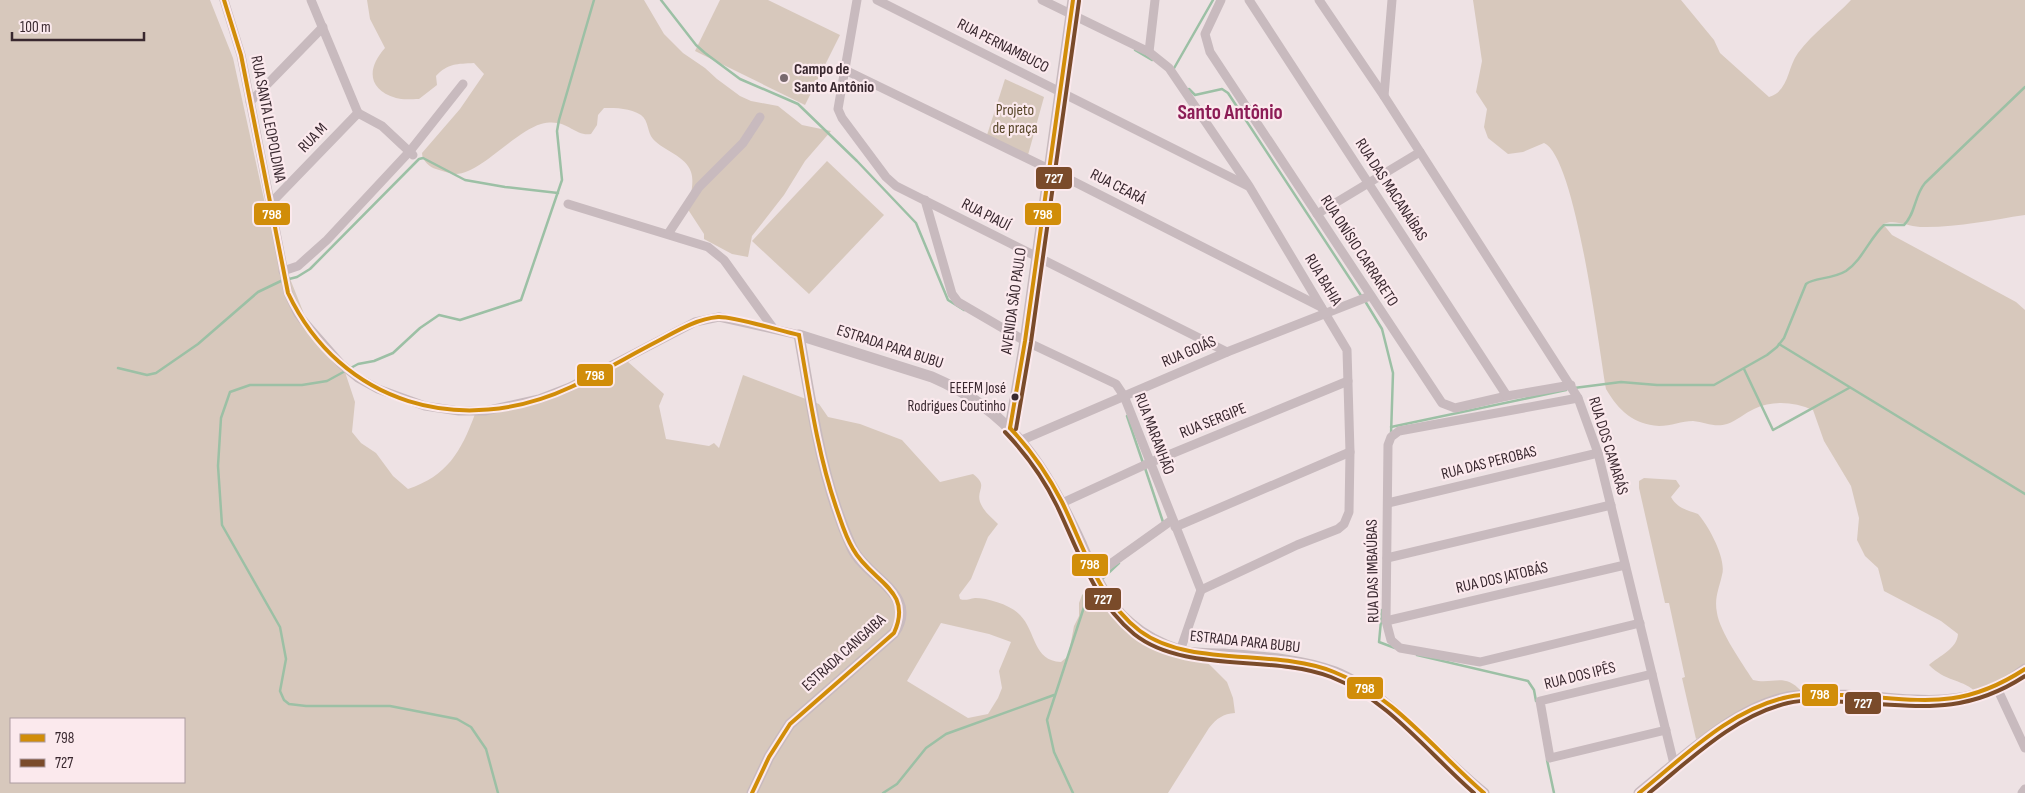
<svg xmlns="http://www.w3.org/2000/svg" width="2025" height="793" font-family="'Sofia Sans Condensed',sans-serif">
<rect width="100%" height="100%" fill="#eee2e4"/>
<g fill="#d7c8bc" fill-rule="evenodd">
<path d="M0,0H210L233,58L267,213L283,261L312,334L345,372L355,402L352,432L361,443L376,453L393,476L408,489C447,476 461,452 475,414L499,411L627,361L664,394L659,406L666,439L709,446L714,443L719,448L743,375L819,404L828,417L860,424L902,440L940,482L973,474C989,486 976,489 980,502C984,512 991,517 998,524L988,537L971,579L959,595L960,599C965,601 969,599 975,598C988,598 1011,605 1020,615C1036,631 1033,661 1061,662L1067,657L1069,652L1074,626L1079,616V603L1082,595L1094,584L1173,653L1204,660L1211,666L1227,682L1233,698L1235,713C1223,714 1217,718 1209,728L1168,793H0ZM941,623L989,634L1011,642L999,671L1002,688L998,698L988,714L968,718L907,681ZM11,719H184V782H11Z"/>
<path d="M367,0H644L664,34L683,53L705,68L717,79L740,96L751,101L778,106L802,125L831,131L805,161L784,195L752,236L748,257L732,254L704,239V234L689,211C689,198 695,184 691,172C686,156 664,151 653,139C647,132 649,121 641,115C630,108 617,108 604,108L598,115L597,125L591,134C574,137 567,117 541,124C514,132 479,175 455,174C449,173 442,171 436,169C430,168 422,160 422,153L460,109L484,74L474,63C457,64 448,63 436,76L437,85L419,99C412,99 402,100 396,98C367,89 367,68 385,48L370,19Z"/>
<polygon points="720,0 768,0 840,35 805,105 695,51"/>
<path d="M1473,0H1681L1714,40L1720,53L1769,97C1789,91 1787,68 1798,53C1813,33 1834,18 1851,0H2025V215C1991,220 1955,228 1920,227C1907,226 1895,219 1883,224L1892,235L2016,302L2025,310V677L1975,691C1959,678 1946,682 1929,665C1939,656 1957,649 1958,634L1941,621L1884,591L1878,568L1865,556L1857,540L1859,518L1851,486L1824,441L1813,410C1794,402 1773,400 1754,409C1745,413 1736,421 1727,424C1715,428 1705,422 1693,421C1682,421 1671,426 1659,426C1633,424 1619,411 1606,389C1599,350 1576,157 1544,143L1523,152L1508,154L1488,138L1484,127L1487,109L1476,92L1482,61Z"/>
<polygon points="1005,79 1044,97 1028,155 987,135"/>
<polygon points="827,161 884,215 809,294 752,241"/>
<path d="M1644,478L1676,480L1680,486L1671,497C1677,508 1687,510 1698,514C1708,525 1727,559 1722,575C1719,589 1714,598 1717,613C1720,632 1742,663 1753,680C1773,685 1784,672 1801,691L1696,739L1682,678L1685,677L1669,603H1665L1639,488V481Z"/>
</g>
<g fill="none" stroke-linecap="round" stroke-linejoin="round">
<g stroke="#9cc0a5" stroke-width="2.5">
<polyline points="661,0 696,45 705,53 740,79 798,104 857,161 916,223 948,300 964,310"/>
<polyline points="1135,50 1152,60"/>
<polyline points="1173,70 1213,0"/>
<polyline points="1189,89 1195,95 1222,89 1228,93 1362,297"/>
<polyline points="289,279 297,277 310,269 419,159 423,158 465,180 505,187 558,193"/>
<polyline points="1365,301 1382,329 1393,373 1391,435"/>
<polyline points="1779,344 2025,494"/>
<polyline points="118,368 147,375 156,373 198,344 258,292 283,280"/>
<polyline points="1744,369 1773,430 1849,388"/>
<path d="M1574,388L1621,382L1657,385H1714L1767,355L1777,347L1784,338L1806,284C1814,277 1831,280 1846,271C1863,259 1869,239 1884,225H1904C1916,213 1914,196 1925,183L2025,87"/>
<polyline points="1127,416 1143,463"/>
<polyline points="1391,427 1566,390"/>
<polyline points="1145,468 1163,522"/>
<polyline points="1101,580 1119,563"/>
<polyline points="1382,610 1379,642 1395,648"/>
<polyline points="1417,655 1528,681 1534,690 1536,701"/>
<polyline points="1547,760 1554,793"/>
<polyline points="498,793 486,749 471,727 457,719 390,706 306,706 289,704 284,700 280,691 286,659 280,627 222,525 218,466 221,418 230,392 250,385 302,385 327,381 358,364 374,361 393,353 420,328 439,315 460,320 521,300 562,180 557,131 559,120 594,0"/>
<polyline points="883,793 897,784 926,748 946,734 1054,695"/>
<polyline points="1073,793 1054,752 1047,720 1084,607 1084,595 1097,584"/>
</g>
<g stroke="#c8babe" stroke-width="9">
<polyline points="224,0 241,55 288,293 298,314 306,324 341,364 358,378 378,389 425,406 459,411 485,411 539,399 570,387 695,322 719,317 799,335"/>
<polyline points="311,0 358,113"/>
<polyline points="857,0 838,109 842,118 886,177 896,186 1227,352"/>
<polyline points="877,0 1248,186"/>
<polyline points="1042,0 1149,52 1169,68 1249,186 1347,350 1350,452 1349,512 1344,524 1338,529 1297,545 1201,590"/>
<polyline points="1221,0 1205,34 1210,52 1442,403 1455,408 1507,396 1571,385"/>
<polyline points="1249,0 1507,396"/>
<polyline points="1319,0 1384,96 1578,398 1598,453 1674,764"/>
<polyline points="1149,52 1155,0"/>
<polyline points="845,70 1049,169 1321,307"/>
<polyline points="1384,96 1392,0"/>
<polyline points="250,102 323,27"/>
<polyline points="358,113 382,126 413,155"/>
<polyline points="925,200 952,294 958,302 1025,341 1116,384 1124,396 1201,590 1180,651"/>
<polyline points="568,204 708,247 724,260 773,328"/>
<polyline points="269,205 358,113"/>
<polyline points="1317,214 1420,152"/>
<polyline points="668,234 699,187 743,143 760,117"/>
<polyline points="283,271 298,266 327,240 410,151 463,84"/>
<polyline points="1578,398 1399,431 1391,437 1388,445 1386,621 1391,640 1400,648 1480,662 1640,623"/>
<polyline points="1022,440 1227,352 1370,296"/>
<polyline points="1062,503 1149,463 1348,381"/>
<polyline points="1388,503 1598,453"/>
<polyline points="1175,527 1350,452"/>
<polyline points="1387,558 1611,505"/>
<polyline points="1095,575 1172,520"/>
<polyline points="1386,621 1625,565"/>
<polyline points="1652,674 1540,701 1550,758 1666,730"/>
<polyline points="1997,688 2025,748"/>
<polyline points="2022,793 2025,789"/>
</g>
<g stroke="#c8babe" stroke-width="11">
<polyline points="1010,428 1025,341 1073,0"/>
<path d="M752,793L769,757L790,724L894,633C920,594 867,579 852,548C821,480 812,407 799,335L932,377C1013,412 1045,466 1081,543C1093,571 1106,603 1130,623C1144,635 1161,644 1179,650C1193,655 1209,653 1224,654C1260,657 1301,659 1335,672C1388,693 1438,757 1484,793"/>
<path d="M1639,793C1682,759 1732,709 1787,697C1803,694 1819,694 1836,695C1908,696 1963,717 2025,669"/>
</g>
<g stroke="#fbe9ed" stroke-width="8">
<g id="bus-1">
<path d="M224,0L241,55L288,293C341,405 462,438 571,387C600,373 629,356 658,341C677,331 696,319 718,317C733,316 781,331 799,335"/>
<path d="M1010,428C1031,450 1048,475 1062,502C1084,547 1098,599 1140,631C1190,668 1275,648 1334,672C1394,695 1437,753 1484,793"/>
<polyline points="1010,428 1025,341 1073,0"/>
<path d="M752,793L769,757L790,724L894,633C914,589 871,582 853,549C845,536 841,521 836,507C817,451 809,392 799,335"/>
<path d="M1639,793C1684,757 1730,709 1788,697C1807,693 1826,695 1845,695C1919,699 1959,712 2025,669"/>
</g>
</g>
<g stroke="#fbe9ed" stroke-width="8">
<g id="bus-2">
<polyline points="1016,429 1031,342 1079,1"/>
<path d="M1005,432C1026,454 1044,479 1057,506C1079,552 1094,601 1134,634C1184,674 1271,654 1331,677C1388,699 1429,754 1474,793"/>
<path d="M1649,793C1691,759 1734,716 1788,703C1807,699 1827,701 1845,702C1915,705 1962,717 2025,676"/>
</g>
</g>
<use href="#bus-1" stroke="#d18d09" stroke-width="4"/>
<use href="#bus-2" stroke="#7a4b2a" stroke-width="4"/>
</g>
<circle fill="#78696e" stroke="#fbe9ed" stroke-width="2" cx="784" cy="78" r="5"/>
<circle fill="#39282f" stroke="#fbe9ed" stroke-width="2" cx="1015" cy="397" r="4.5"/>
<g text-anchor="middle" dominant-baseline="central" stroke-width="4.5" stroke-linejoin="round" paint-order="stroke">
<g font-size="15" fill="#39282f" stroke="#fbe9ed" text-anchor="end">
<text x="1006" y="388">EEEFM José<tspan x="1006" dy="18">Rodrigues Coutinho</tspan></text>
</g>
<g font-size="16" fill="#39282f" stroke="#fbe9ed">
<text transform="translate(1003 46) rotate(27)">RUA PERNAMBUCO</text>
<text transform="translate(268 119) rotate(79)">RUA SANTA LEOPOLDINA</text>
<text transform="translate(313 138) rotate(-46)">RUA M</text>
<text transform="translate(1118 187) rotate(27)">RUA CEARÁ</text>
<text transform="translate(1391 190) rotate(57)">RUA DAS MACANAÍBAS</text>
<text transform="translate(986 215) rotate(27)">RUA PIAUÍ</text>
<text transform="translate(1359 251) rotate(57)">RUA ONÍSIO CARRARETO</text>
<text transform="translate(1323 280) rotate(59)">RUA BAHIA</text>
<text transform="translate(1014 301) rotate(-82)">AVENIDA SÃO PAULO</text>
<text transform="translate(890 347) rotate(18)">ESTRADA PARA BUBU</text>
<text transform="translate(1189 352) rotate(-23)">RUA GOIÁS</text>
<text transform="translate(1213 421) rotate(-22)">RUA SERGIPE</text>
<text transform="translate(1154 434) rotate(69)">RUA MARANHÃO</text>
<text transform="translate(1608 446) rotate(73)">RUA DOS CAMARÁS</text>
<text transform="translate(1489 463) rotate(-14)">RUA DAS PEROBAS</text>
<text transform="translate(1373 571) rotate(-91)">RUA DAS IMBAÚBAS</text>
<text transform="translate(1502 578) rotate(-13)">RUA DOS JATOBÁS</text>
<text transform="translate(1245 642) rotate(6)">ESTRADA PARA BUBU</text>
<text transform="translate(844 653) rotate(-42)">ESTRADA CANGAIBA</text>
<text transform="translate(1580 676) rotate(-14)">RUA DOS IPÊS</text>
</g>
<g font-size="16" font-weight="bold" fill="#39282f" stroke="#fbe9ed" text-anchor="start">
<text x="794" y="69">Campo de<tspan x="794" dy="18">Santo Antônio</tspan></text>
</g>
<g font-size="16" fill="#58472a" stroke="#fbe9ed">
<text x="1015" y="110">Projeto<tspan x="1015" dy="18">de praça</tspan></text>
</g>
<g font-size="21" font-weight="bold" fill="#8c1c55" stroke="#fbe9ed">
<text x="1230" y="112">Santo Antônio</text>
</g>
</g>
<g stroke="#fbe9ed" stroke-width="2">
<rect x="1035" y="166" width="38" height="24" rx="5" fill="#7a4b2a"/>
<rect x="1024" y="202" width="38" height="24" rx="5" fill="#d18d09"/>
<rect x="253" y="202" width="38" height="24" rx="5" fill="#d18d09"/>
<rect x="576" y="363" width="38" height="24" rx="5" fill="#d18d09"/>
<rect x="1071" y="553" width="38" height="24" rx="5" fill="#d18d09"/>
<rect x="1084" y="587" width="38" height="24" rx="5" fill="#7a4b2a"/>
<rect x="1346" y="676" width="38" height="24" rx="5" fill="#d18d09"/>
<rect x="1801" y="683" width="38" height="24" rx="5" fill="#d18d09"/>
<rect x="1844" y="691" width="38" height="24" rx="5" fill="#7a4b2a"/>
</g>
<g font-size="14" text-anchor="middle" font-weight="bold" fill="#fff">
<text x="1054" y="183">727</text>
<text x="1043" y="219">798</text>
<text x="272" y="219">798</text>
<text x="595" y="380">798</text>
<text x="1090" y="569">798</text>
<text x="1103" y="604">727</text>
<text x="1365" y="693">798</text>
<text x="1820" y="699">798</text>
<text x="1863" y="708">727</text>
</g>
<rect x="10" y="718" width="175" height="65" fill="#fbe9ed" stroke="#ad9ca1"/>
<rect x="20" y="734" width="25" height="8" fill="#d18d09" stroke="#ad9ca1"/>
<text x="55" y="743" font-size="15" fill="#39282f">798</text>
<rect x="20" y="759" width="25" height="8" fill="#7a4b2a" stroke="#ad9ca1"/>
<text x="55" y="768" font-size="15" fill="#39282f">727</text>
<path d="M12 32v8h132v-8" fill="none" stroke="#39282f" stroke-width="2.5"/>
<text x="20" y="32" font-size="15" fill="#39282f" stroke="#fbe9ed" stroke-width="4" paint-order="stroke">100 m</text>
</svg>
